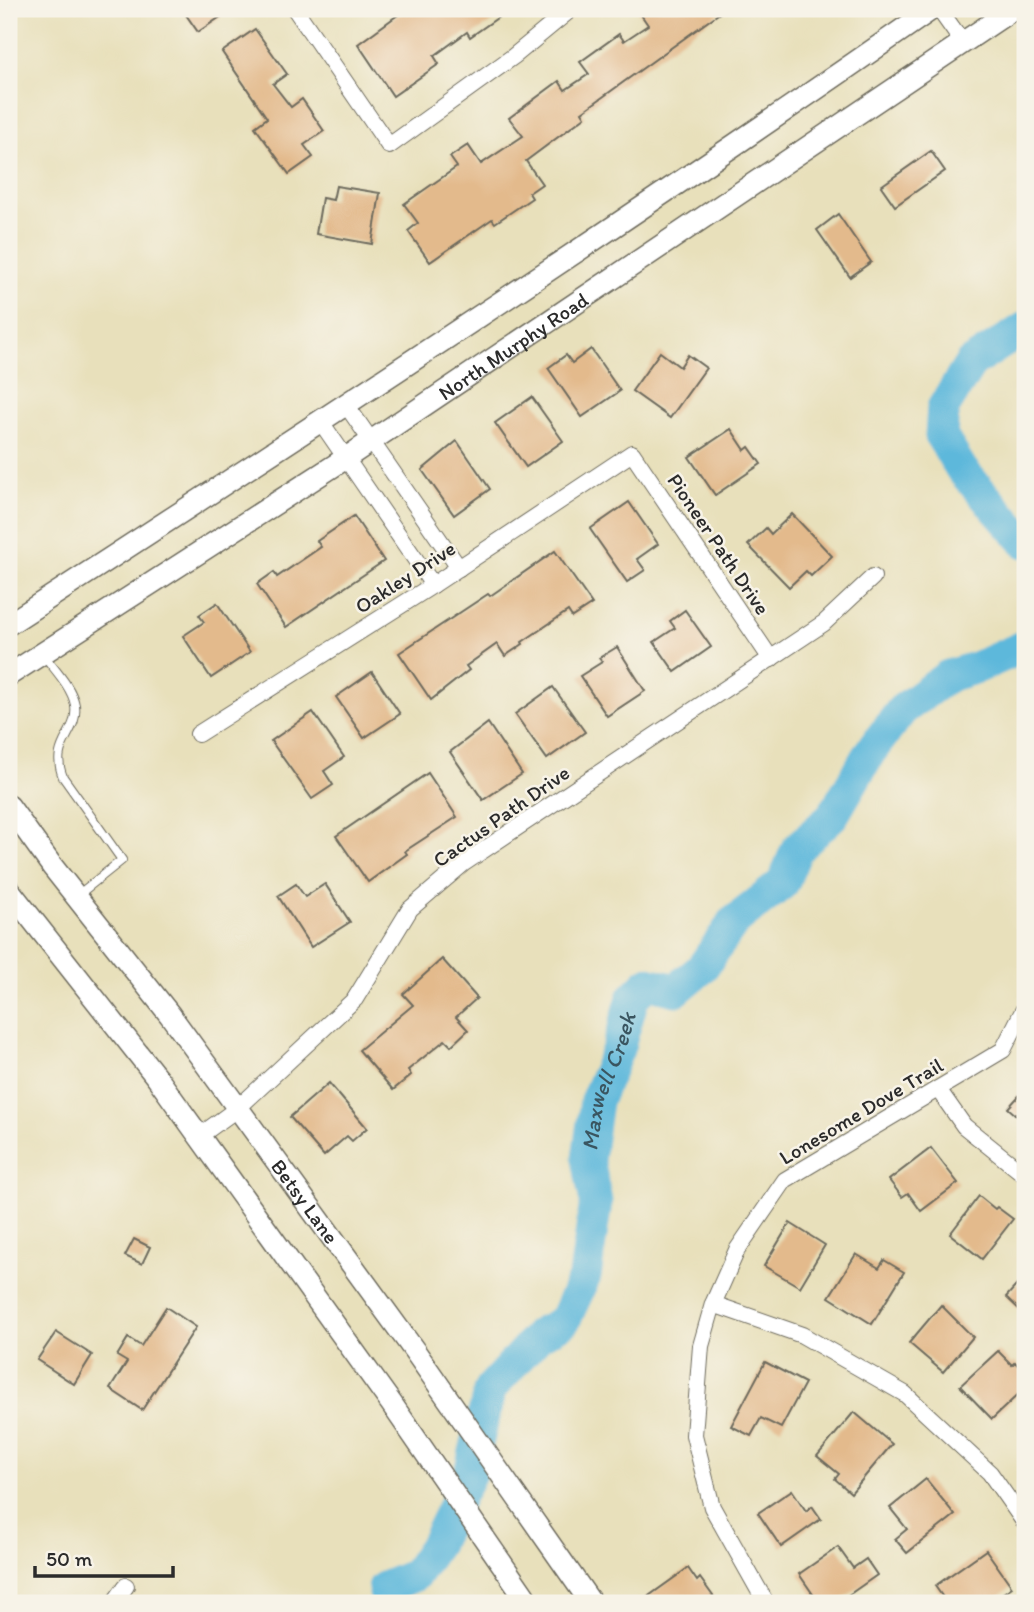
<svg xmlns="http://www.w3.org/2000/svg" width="1034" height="1612" font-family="Itim,sans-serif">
<rect width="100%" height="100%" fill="#f7f3e8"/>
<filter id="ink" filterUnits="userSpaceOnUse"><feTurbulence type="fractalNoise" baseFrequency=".0143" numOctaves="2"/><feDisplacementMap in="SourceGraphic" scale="14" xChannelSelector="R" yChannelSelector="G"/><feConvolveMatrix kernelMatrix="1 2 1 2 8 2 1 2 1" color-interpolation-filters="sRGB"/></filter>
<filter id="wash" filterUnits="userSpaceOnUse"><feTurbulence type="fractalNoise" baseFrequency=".00686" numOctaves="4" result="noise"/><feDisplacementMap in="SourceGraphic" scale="28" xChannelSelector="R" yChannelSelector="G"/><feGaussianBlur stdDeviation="1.57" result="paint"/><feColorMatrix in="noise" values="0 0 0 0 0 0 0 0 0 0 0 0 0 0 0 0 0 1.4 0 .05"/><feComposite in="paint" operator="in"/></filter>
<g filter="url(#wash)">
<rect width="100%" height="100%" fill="#e8e0bb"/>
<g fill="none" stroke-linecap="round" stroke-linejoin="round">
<g stroke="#5db8db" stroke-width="33">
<polyline points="1025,328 971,363 943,408 941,436 962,470 1025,542"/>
<path id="s1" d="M388,1603L384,1588L415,1575L434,1547L470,1473L490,1389L539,1335L564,1321L585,1276L596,1202L588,1159L596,1101L618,1049L633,998L648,983L676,990L701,969L734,922L783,883L797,849L833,815L870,752L902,710L948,676L978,667L1025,646"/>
</g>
</g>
<g id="blocks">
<g fill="#e3ba8c">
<polygon points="182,9 232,9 198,32"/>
<polygon points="406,9 510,9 470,37 467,32 434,56 439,64 393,96 358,44"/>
<polygon points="637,9 725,9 582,112 585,117 526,161 542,184 529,193 532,198 495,223 492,219 430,262 408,231 418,223 404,204 457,167 450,157 468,145 481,164 523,136 509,118 559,81 565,90 589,74 580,62 619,34 624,41 648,25"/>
<polygon points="255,29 287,74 273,84 291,107 302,99 324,131 304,145 313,157 289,174 255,127 267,118 222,52"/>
<polygon points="931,151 945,171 895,206 881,186"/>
<polygon points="336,186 380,193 372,244 316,234 322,198 333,200"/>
<polygon points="838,214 871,262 850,277 817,230"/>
<polygon points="591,349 620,391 582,417 548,368 566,355 572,363"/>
<polygon points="660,352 680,367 688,355 706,368 670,418 632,391"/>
<polygon points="532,397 563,441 526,467 495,423"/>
<polygon points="731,429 745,450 749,447 761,464 715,495 689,457"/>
<polygon points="457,441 490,489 454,515 422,470"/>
<polygon points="629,502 658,544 637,559 645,570 627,582 590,529"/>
<polygon points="792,514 832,556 811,576 806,571 789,587 748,545 766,528 771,534"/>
<polygon points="354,516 384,561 286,627 257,584 274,572 277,577 321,547 317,541"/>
<polygon points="555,551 592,604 572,617 568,611 522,642 523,644 505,656 497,644 466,666 469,670 431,700 399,653 488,594 490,596"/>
<polygon points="217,603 250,652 211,678 183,636 204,622 199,615"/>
<polygon points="685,610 711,647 675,672 654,642 675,628 670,621"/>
<polygon points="617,647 645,691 607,716 580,676 602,662 599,658"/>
<polygon points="372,672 400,714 364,738 336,697"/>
<polygon points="553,687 585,732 547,759 515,714"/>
<polygon points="313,712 344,757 324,771 333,785 312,799 271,741"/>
<polygon points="488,723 522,774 483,800 450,752"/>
<polygon points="428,773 457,817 405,851 407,854 368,882 336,836"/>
<polygon points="296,884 305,897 325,884 350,922 311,947 278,896"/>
<polygon points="442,959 477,998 456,1017 468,1030 451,1046 445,1040 408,1070 411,1075 393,1090 359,1050 413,1005 403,994"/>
<polygon points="329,1083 367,1128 352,1141 347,1136 324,1156 290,1117"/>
<polygon points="1025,1089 1025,1123 1008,1108"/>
<polygon points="931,1148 958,1183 921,1211 908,1193 902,1197 889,1180"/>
<polygon points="979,1196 995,1209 997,1207 1013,1219 982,1259 950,1234"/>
<polygon points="790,1223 825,1245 800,1287 764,1266"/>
<polygon points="134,1239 150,1247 142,1264 125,1256"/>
<polygon points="856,1254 879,1268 884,1260 904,1272 872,1324 829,1297"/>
<polygon points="1025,1276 1025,1315 1006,1297"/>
<polygon points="941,1305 973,1337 943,1372 909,1343"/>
<polygon points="166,1307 196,1327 142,1410 110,1389 127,1362 117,1356 128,1338 141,1346"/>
<polygon points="56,1332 92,1355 74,1384 37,1360"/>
<polygon points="998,1351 1012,1365 1015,1362 1025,1373 1025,1388 992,1419 960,1386"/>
<polygon points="765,1362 805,1383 781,1428 761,1418 751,1436 731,1426"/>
<polygon points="854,1412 892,1444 851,1493 835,1479 839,1474 817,1456"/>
<polygon points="926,1479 955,1515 907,1553 895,1539 907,1529 890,1508"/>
<polygon points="792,1490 806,1511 812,1506 821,1519 781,1547 758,1513"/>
<polygon points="838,1547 853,1568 866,1559 877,1575 837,1603 819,1603 799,1574"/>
<polygon points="986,1550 1012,1587 989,1603 947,1603 935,1586"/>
<polygon points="688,1568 697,1581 700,1578 718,1603 639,1603"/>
</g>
</g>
</g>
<g filter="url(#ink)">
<use href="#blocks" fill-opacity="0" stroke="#6d6a5d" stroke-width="2"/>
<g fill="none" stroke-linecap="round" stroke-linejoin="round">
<g stroke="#6d6a5d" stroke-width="10">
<path id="service" d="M43,654C53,668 72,687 75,705C79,734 49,743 63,777L122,860L78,895"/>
</g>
<g stroke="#6d6a5d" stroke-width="18">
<g id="minor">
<polyline points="295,9 389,146 514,56 571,9"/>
<polyline points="939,9 963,43"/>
<polyline points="347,406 459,568"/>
<polyline points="321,422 433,585"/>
<polyline points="198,734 433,585 632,453 771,659"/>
<polyline points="938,1089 964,1126 1025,1175"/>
<polyline points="198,1137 238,1108 355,999 410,909 464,863 824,623 873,577"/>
<polyline points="713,1304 802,1335 905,1394 990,1473 1025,1523"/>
<polyline points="114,1603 126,1586"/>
<polyline points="766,1603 712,1507 694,1435 701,1346 713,1304 737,1250 785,1180 1003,1050 1025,1007"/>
</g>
</g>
<g stroke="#6d6a5d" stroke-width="24">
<g id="secondary">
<path d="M9,624C319,423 628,221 932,9"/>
<path id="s2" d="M9,675L346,458L1013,9"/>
<path id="s3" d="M9,806L52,866L170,1015L414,1350L591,1603"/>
<polyline points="9,890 158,1079 391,1403 529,1603"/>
</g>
</g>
<use href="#service" stroke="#fff" stroke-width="8"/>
<use href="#minor" stroke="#fff" stroke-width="16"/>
<use href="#secondary" stroke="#fff" stroke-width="21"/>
</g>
</g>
<g text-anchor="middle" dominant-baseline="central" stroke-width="5" stroke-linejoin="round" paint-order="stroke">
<g font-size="21" fill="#2b2b2b" stroke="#f7f3e8">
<text stroke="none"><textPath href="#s2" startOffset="602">North Murphy Road</textPath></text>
<text transform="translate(719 544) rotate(56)">Pioneer Path Drive</text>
<text transform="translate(405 577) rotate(-33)">Oakley Drive</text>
<text transform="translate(501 816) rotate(-35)">Cactus Path Drive</text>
<text transform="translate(861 1111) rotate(-31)">Lonesome Dove Trail</text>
<text stroke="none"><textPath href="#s3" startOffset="494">Betsy Lane</textPath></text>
</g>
<g font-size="23" font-style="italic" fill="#3a5560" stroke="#f7f3e8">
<text stroke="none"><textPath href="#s1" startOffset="602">Maxwell Creek</textPath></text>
</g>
</g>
<rect width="1034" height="1612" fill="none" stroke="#f7f3e8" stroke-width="35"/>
<path d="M35 1566v10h138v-10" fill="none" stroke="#2b2b2b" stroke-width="3.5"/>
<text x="46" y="1566" font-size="21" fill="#2b2b2b" stroke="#f7f3e8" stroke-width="5" paint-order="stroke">50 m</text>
</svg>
